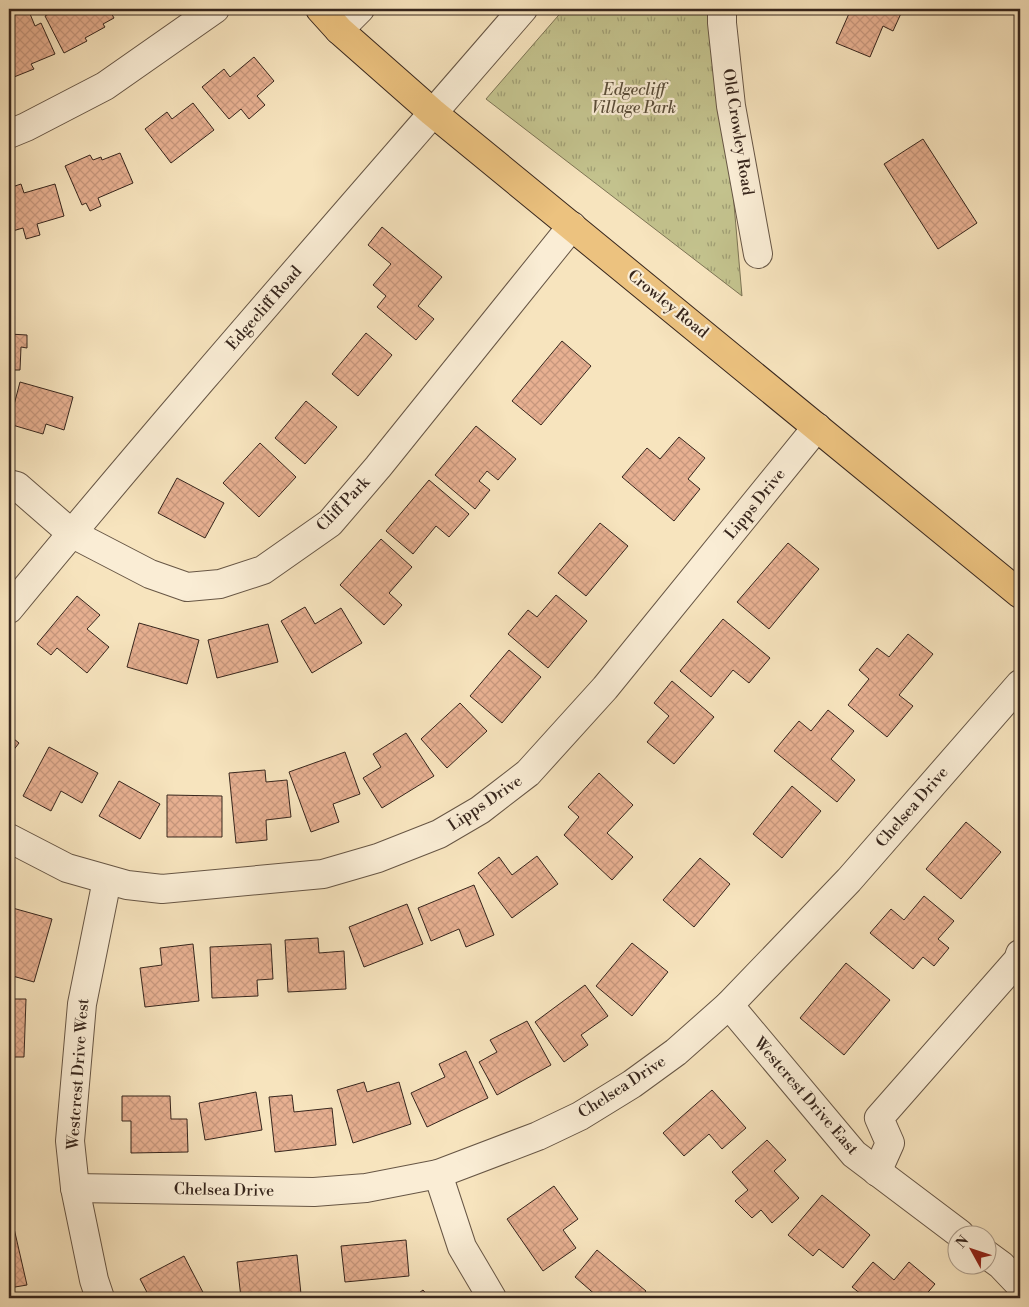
<svg xmlns="http://www.w3.org/2000/svg" width="1029" height="1307" font-family="'Libre Bodoni',serif">
<defs>
<pattern id="grass-tufts" width="24" height="20" patternUnits="userSpaceOnUse" patternTransform="scale(1.25)"><rect width="24" height="20" fill="#c3c28d"/><path d="M3 7l-1-3M5 7V3M7 7l1-3M15 17l-1-3M17 17v-4M19 17l1-3" fill="none" stroke="#9f9d73"/></pattern>
<pattern id="building-cross-hatch" width="8" height="8" patternUnits="userSpaceOnUse" patternTransform="scale(1.25)"><rect width="8" height="8" fill="#e7b091"/><path d="M0 0l8 8M0 8l8-8" fill="none" stroke="#c7977d"/></pattern>
</defs>
<rect width="100%" height="100%" fill="#f7e4be"/>
<filter id="stains"><feTurbulence type="fractalNoise" baseFrequency=".004" numOctaves="4"/><feColorMatrix values="0 0 0 0 .2 0 0 0 0 .09 0 0 0 0 .02 0 0 0 .5 -.17"/></filter>
<radialGradient id="worn" r=".72"><stop offset=".6" stop-color="#630" stop-opacity="0"/><stop offset="1" stop-color="#630" stop-opacity=".3"/></radialGradient>
<polygon fill="url(#grass-tufts)" stroke="#7d7455" points="564,9 717,9 742,296 486,99"/>
<g fill="url(#building-cross-hatch)" stroke="#37261d">
<polygon points="28,9 35,26 41,23 55,54 31,64 34,69 9,79 9,17"/>
<polygon points="52,9 109,9 114,18 103,24 105,27 85,38 87,41 64,53 45,16 54,11"/>
<polygon points="851,9 903,9 893,31 883,26 870,57 836,43"/>
<polygon points="254,57 274,81 257,96 265,105 249,119 241,109 229,119 202,87 224,69 230,77"/>
<polygon points="193,103 214,130 171,163 145,129 167,112 172,119"/>
<polygon points="923,139 977,223 938,249 884,164"/>
<polygon points="120,153 133,183 98,198 101,206 90,211 86,203 82,205 65,166 90,155 93,160 101,157 102,160"/>
<polygon points="21,184 24,193 55,184 64,216 37,224 40,235 26,239 23,228 9,232 9,188"/>
<polygon points="382,227 442,277 418,306 434,319 416,340 377,307 386,296 373,285 391,264 368,245"/>
<polygon points="366,333 392,355 358,396 332,374"/>
<polygon points="9,334 27,335 27,348 21,347 20,370 9,370"/>
<polygon points="562,341 591,366 541,425 512,401"/>
<polygon points="20,382 73,397 64,430 46,424 43,434 9,424"/>
<polygon points="306,401 337,427 305,464 275,438"/>
<polygon points="476,426 516,459 498,480 487,471 479,481 490,490 475,509 435,475"/>
<polygon points="679,437 705,458 688,479 700,489 674,521 622,477 647,448 660,459"/>
<polygon points="260,443 296,477 259,517 223,483"/>
<polygon points="177,478 224,503 205,538 158,513"/>
<polygon points="429,480 469,514 449,537 436,526 413,554 386,531"/>
<polygon points="600,523 628,546 586,596 558,573"/>
<polygon points="381,539 412,567 389,593 402,605 384,625 340,585"/>
<polygon points="788,543 819,569 769,629 737,602"/>
<polygon points="556,595 587,621 548,668 508,634 528,610 537,617"/>
<polygon points="77,596 100,615 87,629 109,647 87,673 57,648 51,655 37,644"/>
<polygon points="305,607 315,624 341,608 362,643 312,673 281,621"/>
<polygon points="723,619 770,658 749,683 733,670 711,697 680,671"/>
<polygon points="139,623 199,640 187,684 127,667"/>
<polygon points="268,624 278,662 217,678 208,640"/>
<polygon points="908,634 933,654 899,695 913,706 887,737 848,705 869,679 859,670 877,648 889,657"/>
<polygon points="509,650 541,677 502,723 470,696"/>
<polygon points="672,681 714,717 674,764 647,742 669,716 654,703"/>
<polygon points="460,703 487,731 447,768 421,739"/>
<polygon points="828,710 854,731 831,759 855,780 837,802 774,751 799,721 811,731"/>
<polygon points="406,733 434,776 382,808 363,778 381,767 373,754"/>
<polygon points="9,735 19,743 9,756"/>
<polygon points="49,747 98,773 82,803 61,791 51,811 23,796"/>
<polygon points="345,752 360,794 333,804 339,822 311,832 289,772"/>
<polygon points="265,770 266,782 287,780 291,817 266,820 267,840 236,843 229,773"/>
<polygon points="599,773 633,805 607,833 633,857 612,880 564,835 579,817 568,807"/>
<polygon points="119,781 160,804 140,839 99,816"/>
<polygon points="792,786 821,811 782,858 753,834"/>
<polygon points="167,795 222,796 222,837 167,837"/>
<polygon points="966,822 1001,852 961,899 926,869"/>
<polygon points="537,856 558,884 512,918 478,873 499,857 512,875"/>
<polygon points="700,858 730,884 694,927 663,900"/>
<polygon points="474,885 494,935 466,947 459,929 431,941 418,908"/>
<polygon points="924,896 954,921 938,939 949,948 934,966 923,957 913,969 870,933 891,909 904,920"/>
<polygon points="407,904 423,944 364,967 349,927"/>
<polygon points="9,907 52,919 34,982 9,975"/>
<polygon points="318,938 319,953 344,951 346,989 288,992 285,940"/>
<polygon points="632,943 668,972 632,1016 596,986"/>
<polygon points="193,944 199,1001 145,1007 140,968 162,965 160,948"/>
<polygon points="271,944 273,979 257,980 258,996 212,998 210,947"/>
<polygon points="846,963 890,1000 844,1055 800,1018"/>
<polygon points="585,985 608,1016 581,1035 588,1045 564,1062 535,1022"/>
<polygon points="9,999 26,999 24,1057 9,1057"/>
<polygon points="527,1021 551,1065 497,1095 479,1062 497,1052 490,1040"/>
<polygon points="466,1051 488,1098 427,1127 411,1093 445,1077 439,1064"/>
<polygon points="9,1077 13,1077 9,1125"/>
<polygon points="364,1082 367,1092 399,1082 411,1124 353,1143 337,1090"/>
<polygon points="712,1090 746,1128 722,1149 709,1134 684,1156 663,1133"/>
<polygon points="256,1092 262,1130 205,1140 199,1103"/>
<polygon points="292,1095 294,1112 332,1108 336,1145 275,1152 269,1097"/>
<polygon points="122,1096 170,1096 171,1119 187,1119 188,1152 131,1153 131,1121 122,1121"/>
<polygon points="767,1140 786,1160 774,1171 799,1198 772,1223 761,1210 752,1218 735,1201 748,1190 732,1172"/>
<polygon points="554,1186 578,1219 563,1230 576,1248 543,1271 507,1219"/>
<polygon points="822,1195 870,1235 843,1268 819,1249 813,1256 788,1235"/>
<polygon points="13,1224 27,1285 9,1288 9,1225"/>
<polygon points="406,1240 409,1276 345,1282 341,1246"/>
<polygon points="597,1250 646,1291 640,1298 597,1298 598,1297 575,1277"/>
<polygon points="297,1255 301,1294 265,1298 241,1298 237,1262"/>
<polygon points="184,1256 206,1298 150,1298 140,1279"/>
<polygon points="873,1262 894,1280 909,1262 935,1284 923,1298 866,1298 852,1287"/>
<polygon points="423,1290 430,1298 412,1298"/>
</g>
<g fill="none" stroke-linecap="round" stroke-linejoin="round">
<g stroke="#675645" stroke-width="30">
<g id="minor">
<polyline points="722,9 722,23 731,106 758,254"/>
<polyline points="339,30 360,9"/>
<polyline points="9,134 26,127 105,86 215,9"/>
<polyline points="9,484 17,486 71,533 150,574 187,587 220,584 263,570 330,523 378,467 572,226"/>
<path d="M9,609C176,406 351,208 523,9"/>
<polyline points="9,838 67,868 127,885 162,889 323,874 378,858 439,834 480,810 528,773 605,688 817,427"/>
<polyline points="729,1005 854,1154 960,1234"/>
<polyline points="877,1172 890,1143 879,1118 1018,960 1020,954"/>
<polyline points="438,1174 462,1247 492,1298"/>
<polyline points="75,1188 314,1192 366,1188 438,1174 538,1136 580,1116 632,1084 676,1052 729,1005 849,880 1020,684"/>
<polyline points="986,1254 1001,1265 1020,1285"/>
<polyline points="100,1298 94,1280 75,1188 70,1141 82,1004 107,880"/>
</g>
</g>
<g stroke="#37261d" stroke-width="30">
<polyline id="major" points="320,9 339,30 432,112 1020,594"/>
</g>
<use href="#minor" stroke="#faedd5" stroke-width="28"/>
<use href="#major" stroke="#ecc27f" stroke-width="28"/>
</g>
<g text-anchor="middle" dominant-baseline="central" stroke-width="4.5" stroke-linejoin="round" paint-order="stroke">
<g font-size="16" font-style="italic" fill="#5a4d39" stroke="#faedd5">
<text x="634" y="90">Edgecliff<tspan x="634" dy="18">Village Park</tspan></text>
</g>
<g font-size="16" fill="#37261d" stroke="#faedd5">
<text transform="translate(738 132) rotate(81)">Old Crowley Road</text>
<text transform="translate(668 304) rotate(39)">Crowley Road</text>
<text transform="translate(264 308) rotate(-49)">Edgecliff Road</text>
<text transform="translate(343 504) rotate(-46)">Cliff Park</text>
<text transform="translate(755 504) rotate(-51)">Lipps Drive</text>
<text transform="translate(485 803) rotate(-34)">Lipps Drive</text>
<text transform="translate(912 807) rotate(-49)">Chelsea Drive</text>
<text transform="translate(78 1074) rotate(-86)">Westcrest Drive West</text>
<text transform="translate(622 1087) rotate(-33)">Chelsea Drive</text>
<text transform="translate(806 1096) rotate(49)">Westcrest Drive East</text>
<text transform="translate(224 1190) rotate(1)">Chelsea Drive</text>
</g>
</g>
<rect width="1029" height="1307" fill="none" stroke="#f7e4be" stroke-width="30"/>
<rect x="10" y="10" width="1009" height="1287" fill="none" stroke="#37261d" stroke-width="2.5"/>
<rect x="15" y="15" width="999" height="1277" fill="none" stroke="#37261d"/>
<g transform="translate(972 1250) rotate(310)"><circle r="24" fill="#faedd5" stroke="#ac9d8b"/>
<path d="M0-4L9 19L0 12L-9 19Z" fill="#8f2418"/>
<text y="-8" font-size="14" font-weight="bold" text-anchor="middle" fill="#37261d">N</text>
</g>
<rect width="100%" height="100%" filter="url(#stains)"/>
<rect width="100%" height="100%" fill="url(#worn)"/>
</svg>
